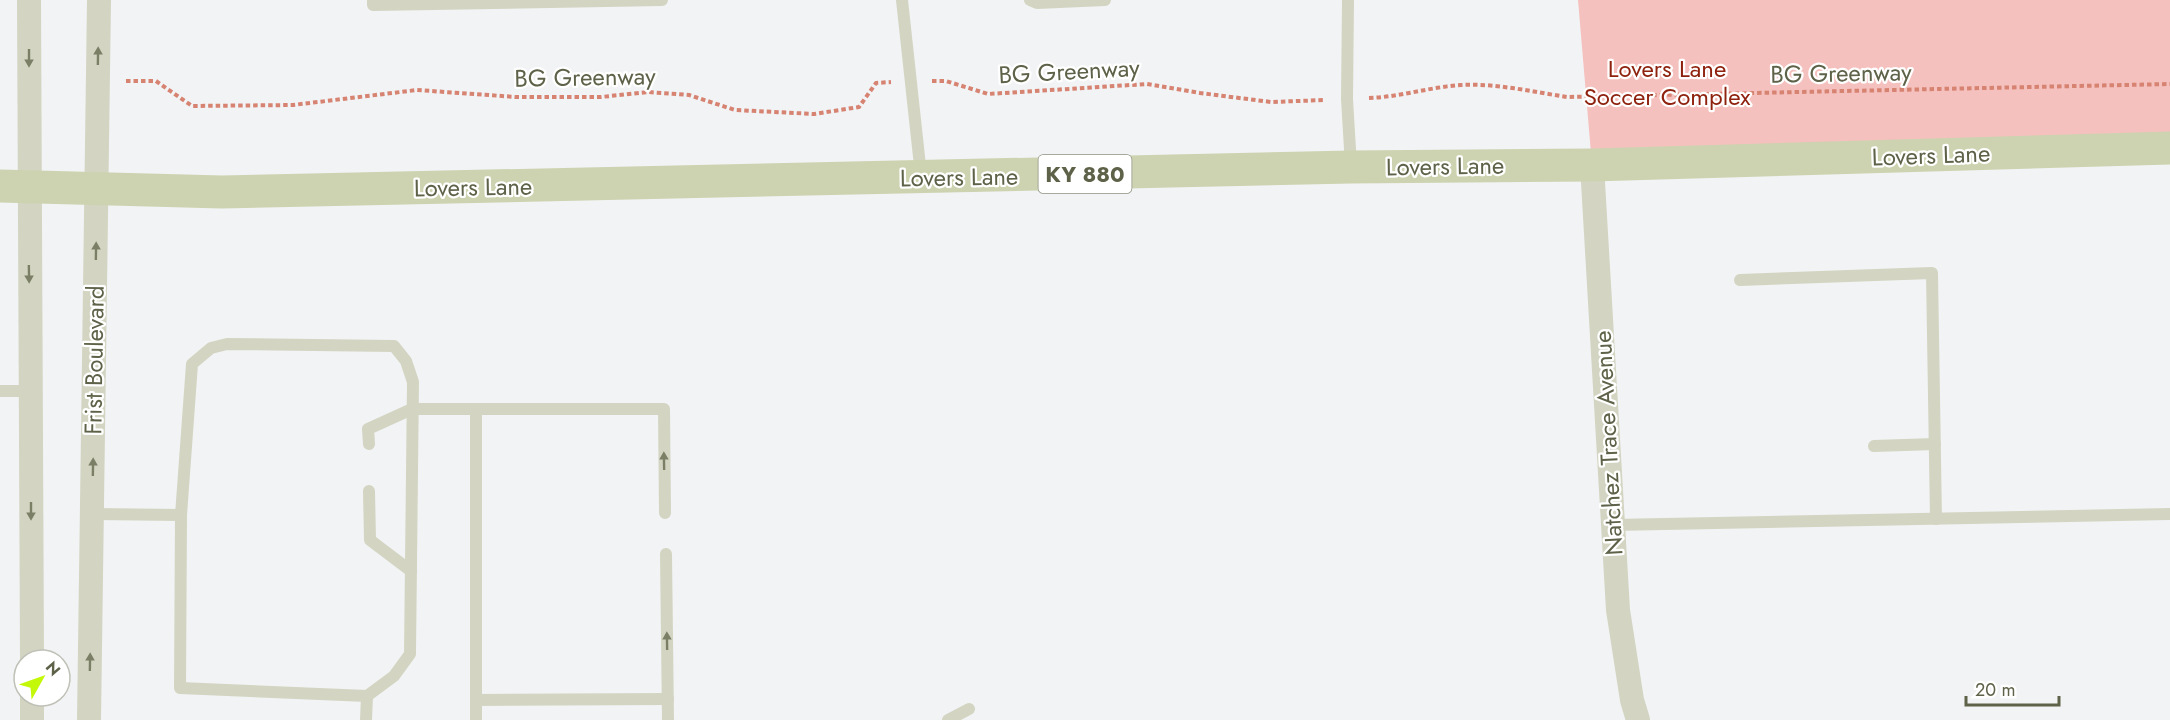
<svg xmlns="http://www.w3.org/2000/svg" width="2170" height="720" font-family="Jost,sans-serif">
<rect width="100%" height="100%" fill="#f2f3f5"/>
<polygon fill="#f5c1be" points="1578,0 2170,0 2170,148 1592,165"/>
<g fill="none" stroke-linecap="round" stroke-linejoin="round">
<g stroke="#d78372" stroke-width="4" stroke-dasharray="4.5 3" stroke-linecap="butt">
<polyline points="126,81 156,81 192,106 293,105 417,90 516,97 601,97 648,92 689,95 735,110 814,114 859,107 876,83 891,82"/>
<polyline points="932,81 946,81 988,94 1147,84 1200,93 1271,102 1325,100"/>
<path d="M1369,98C1400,97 1430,87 1461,85C1496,83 1533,92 1567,97L2170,84"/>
</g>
<g stroke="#d3d5c2" stroke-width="12">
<polyline points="373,0 373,5 662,0"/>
<polyline points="902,0 921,175"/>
<polyline points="1030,0 1037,3 1105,0"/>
<polyline points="1348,0 1347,99 1351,166"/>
<polyline points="1740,280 1932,273 1936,519"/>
<polyline points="0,391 31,391"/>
<polyline points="476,409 476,720"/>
<polyline points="369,444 368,429 412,409 664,409 665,513"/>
<polyline points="1874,446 1935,444"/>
<polyline points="369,491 370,540 411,571"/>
<polyline points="92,514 181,515 180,688 367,696 394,676 410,654 413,382 406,361 394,346 227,344 211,348 192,364 181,515"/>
<polyline points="1613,525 2170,514"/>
<polyline points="666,554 668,720"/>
<polyline points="476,700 668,699"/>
<polyline points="366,720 367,696"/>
<polyline points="948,720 969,709"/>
</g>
<g stroke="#d3d5c2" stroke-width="24">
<polyline points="29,0 32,660"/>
<polyline points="1592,165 1618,610 1632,700 1638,720"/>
<polyline points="32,696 32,720"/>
<polyline points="89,720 99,0"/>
</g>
<polyline stroke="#cdd3b0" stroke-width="33" points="0,186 222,192 1351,167 1592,165 2170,148"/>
</g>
<defs><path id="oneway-solid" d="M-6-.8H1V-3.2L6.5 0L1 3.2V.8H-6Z" transform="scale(1.5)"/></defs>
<g fill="#7b7f66">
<use href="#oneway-solid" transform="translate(98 56) rotate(-89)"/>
<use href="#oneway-solid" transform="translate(29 58) rotate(90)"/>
<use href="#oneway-solid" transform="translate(96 251) rotate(-89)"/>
<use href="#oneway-solid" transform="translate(29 274) rotate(89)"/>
<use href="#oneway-solid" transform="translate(664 461) rotate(-91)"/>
<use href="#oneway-solid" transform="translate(93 467) rotate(-89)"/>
<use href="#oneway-solid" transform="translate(31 511) rotate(90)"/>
<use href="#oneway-solid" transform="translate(667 641) rotate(-91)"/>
<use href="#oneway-solid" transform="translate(90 662) rotate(-89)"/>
</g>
<g text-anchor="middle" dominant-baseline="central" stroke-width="4.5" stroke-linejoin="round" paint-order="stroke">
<rect fill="#fff" stroke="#8e917f" stroke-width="1.5" x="1038.5" y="155" width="93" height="38" rx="4.5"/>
<g font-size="22" font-weight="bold" fill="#5e6248">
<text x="1085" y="174">KY 880</text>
</g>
<g font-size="24" fill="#8e220e" stroke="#fff">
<text x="1667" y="68">Lovers Lane<tspan x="1667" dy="28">Soccer Complex</tspan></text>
</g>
<g font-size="24" fill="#5e6248" stroke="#fff">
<text transform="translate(1069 71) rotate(-3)">BG Greenway</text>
<text transform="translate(1841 73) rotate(-1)">BG Greenway</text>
<text transform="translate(585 77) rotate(-1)">BG Greenway</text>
<text transform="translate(1931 155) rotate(-2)">Lovers Lane</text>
<text transform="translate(1445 166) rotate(-1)">Lovers Lane</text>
<text transform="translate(959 177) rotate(-1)">Lovers Lane</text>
<text transform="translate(473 187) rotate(-1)">Lovers Lane</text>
<text transform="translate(94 360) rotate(-89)">Frist Boulevard</text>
<text transform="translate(1608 443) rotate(-93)">Natchez Trace Avenue</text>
</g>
</g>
<g transform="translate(42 678) rotate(50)"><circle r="28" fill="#ffffff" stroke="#bfc0b6" stroke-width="1.5"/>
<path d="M0-4.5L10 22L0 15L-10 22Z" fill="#c3f908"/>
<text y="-9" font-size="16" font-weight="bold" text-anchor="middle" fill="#5e6248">N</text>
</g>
<path d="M1966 696v9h93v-9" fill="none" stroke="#5e6248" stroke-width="3"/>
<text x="1975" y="696" font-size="18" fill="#5e6248" stroke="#ffffff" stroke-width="4.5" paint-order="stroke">20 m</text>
</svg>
